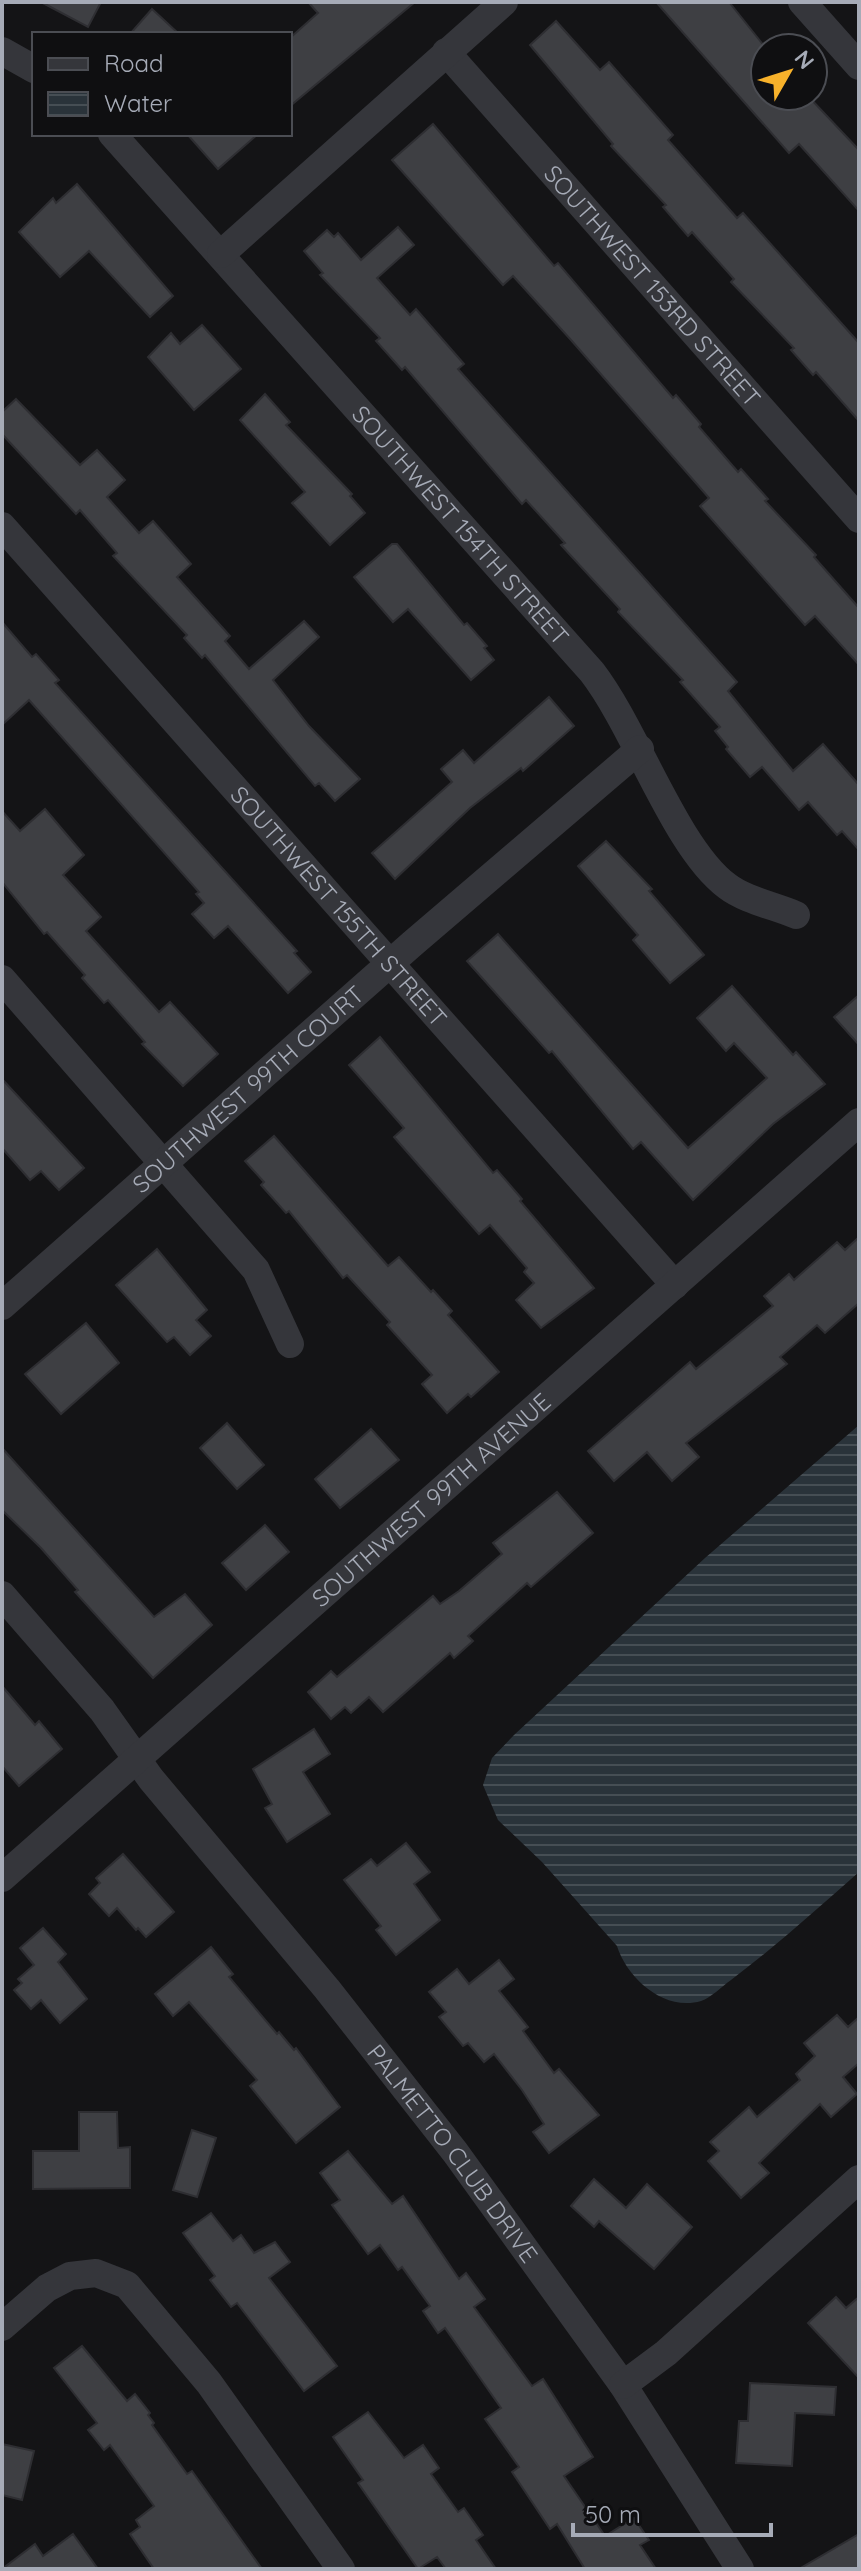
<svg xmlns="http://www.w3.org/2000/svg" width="861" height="2571" font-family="Quicksand,sans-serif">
<defs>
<pattern id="water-rules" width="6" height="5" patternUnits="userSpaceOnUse" patternTransform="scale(2)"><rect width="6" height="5" fill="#2a333a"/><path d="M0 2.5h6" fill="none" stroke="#464e54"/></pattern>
</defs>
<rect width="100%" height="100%" fill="#141416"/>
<path fill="url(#water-rules)" d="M859,1425V1872C817,1909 776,1946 731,1980C722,1986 711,1998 701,2001C664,2012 627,1978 617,1946L542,1862L498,1820L483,1785L492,1758L514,1735L705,1558Z"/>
<g fill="#3e3f43" stroke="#2e2e32" stroke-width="2">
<polygon points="41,2 101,2 88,27"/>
<polygon points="308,2 415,2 290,106 290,38 318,13"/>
<polygon points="656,2 729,2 765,47 765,96 808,96 859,150 859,211 799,144 789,153"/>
<polygon points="152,9 179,34 130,34"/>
<polygon points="556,21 600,70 609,62 673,135 668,140 737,218 743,213 859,343 859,421 816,372 813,375 791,350 794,348 731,282 734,279 692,232 688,236 663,207 666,205 611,146 613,144 530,45"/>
<polygon points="433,124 554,266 558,263 673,398 676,395 701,424 699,427 738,472 741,469 768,499 765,501 816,555 814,557 859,608 859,665 815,616 805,625 700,506 709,498 571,340 513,276 503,285 392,160"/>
<polygon points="187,134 258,134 218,169"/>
<polygon points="77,184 173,296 150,317 89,251 60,277 19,232 53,198 56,203"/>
<polygon points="398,227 414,245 377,278 410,315 416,309 464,364 458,369 737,682 728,691 793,771 823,744 859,785 859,850 842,831 837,835 808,802 799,810 762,767 750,777 726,749 728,747 715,731 720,727 680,682 683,680 618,612 620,609 561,545 565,543 526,500 522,504 405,367 402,370 376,341 380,338 320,275 323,273 304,251 327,230 334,237 338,233 361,260"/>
<polygon points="202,325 241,369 194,410 148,357 171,333 180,344"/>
<polygon points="265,394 290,422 286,425 352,494 350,496 365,513 330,545 292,503 305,492 240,420"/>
<polygon points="16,399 80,465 97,450 125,480 107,497 139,533 153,521 191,564 177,577 230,636 225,641 249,669 304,621 319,637 273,680 309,726 360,779 335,801 319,783 315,786 205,655 202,658 184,638 187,635 113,556 117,553 80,510 76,514 2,434 2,412"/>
<polygon points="392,544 397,544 464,625 467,623 487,646 484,648 494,660 471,680 408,609 393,622 354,577"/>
<polygon points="2,622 32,657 36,654 59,680 55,683 297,951 294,953 311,972 288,993 228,926 214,938 192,914 204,903 196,894 199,892 29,700 2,725"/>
<polygon points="549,697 574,726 523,771 521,768 470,808 395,879 372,853 452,782 441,769 463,750 474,763"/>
<polygon points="45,809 84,855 63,875 101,917 86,931 159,1012 170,1002 218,1054 183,1086 142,1044 145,1042 108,1000 104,1003 82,978 85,975 47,932 44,934 2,882 2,811 20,831"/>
<polygon points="606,841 652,889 649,891 704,955 670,983 633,940 638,935 578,866"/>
<polygon points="498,934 688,1148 767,1078 734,1043 726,1051 697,1018 732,986 793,1055 796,1052 825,1084 773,1124 693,1200 641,1142 633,1149 552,1051 549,1053 467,961"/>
<polygon points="859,995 859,1045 834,1017"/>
<polygon points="380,1037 493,1173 497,1170 522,1199 520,1201 594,1288 541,1328 516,1300 534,1283 524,1272 527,1268 490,1225 479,1234 394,1137 404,1128 349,1065"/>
<polygon points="2,1079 84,1168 59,1190 41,1171 30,1180 2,1148"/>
<polygon points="274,1136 388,1266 399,1257 431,1292 433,1290 452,1311 448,1315 499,1372 471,1397 468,1394 447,1413 422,1384 432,1375 387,1325 390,1322 347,1275 343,1278 289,1211 286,1213 261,1185 264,1182 245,1161"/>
<polygon points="859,1237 859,1303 825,1333 817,1325 780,1357 787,1364 686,1443 699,1457 672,1481 647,1452 614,1481 588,1451 690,1362 696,1369 773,1306 764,1296 789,1274 794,1280 837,1242 845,1250"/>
<polygon points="157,1249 207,1310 196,1320 211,1336 190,1355 174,1337 167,1342 116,1285"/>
<polygon points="86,1323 119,1363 61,1414 25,1374"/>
<polygon points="227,1423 264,1465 237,1489 200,1448"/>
<polygon points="371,1429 399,1460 340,1508 315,1479"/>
<polygon points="2,1448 154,1617 185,1594 212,1625 153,1678 75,1592 78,1590 41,1548 2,1510"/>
<polygon points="557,1492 593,1533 531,1587 527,1583 468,1636 473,1641 454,1658 450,1653 383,1712 369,1697 351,1713 345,1707 331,1719 308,1692 331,1671 337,1677 433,1596 440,1604 459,1591 502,1554 493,1543"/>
<polygon points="265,1525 289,1552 246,1590 222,1563"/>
<polygon points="2,1686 35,1725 39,1721 62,1749 19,1786 2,1766"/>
<polygon points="314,1729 330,1754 303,1772 330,1814 287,1842 265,1808 272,1804 253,1769"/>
<polygon points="406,1843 430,1872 414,1884 440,1920 396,1955 376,1930 381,1926 344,1880 371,1859 377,1866"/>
<polygon points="123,1854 174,1912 146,1937 138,1928 136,1930 117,1908 109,1916 89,1894 100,1883 96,1878"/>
<polygon points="43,1928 66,1954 58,1962 87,1999 60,2023 41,2000 31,2009 14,1990 22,1983 18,1979 34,1965 20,1948"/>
<polygon points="211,1947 233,1974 229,1977 277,2034 279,2032 294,2050 296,2048 340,2107 296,2143 250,2086 257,2080 189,2002 173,2016 155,1994"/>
<polygon points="499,1960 514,1979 499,1991 528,2027 523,2031 554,2073 559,2069 599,2115 549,2153 533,2132 544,2124 522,2090 494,2054 484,2062 468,2043 463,2046 439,2017 446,2012 429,1992 457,1969 469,1984"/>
<polygon points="837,2015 848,2027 859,2017 859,2063 843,2077 857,2094 831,2117 820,2104 759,2163 769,2173 741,2198 708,2161 719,2151 710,2142 749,2107 757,2117 800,2080 796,2074 815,2056 804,2043"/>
<polygon points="79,2112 117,2112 118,2148 130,2147 130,2188 33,2189 33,2151 79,2151"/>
<polygon points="192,2130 216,2138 197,2197 173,2190"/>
<polygon points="348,2151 392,2204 403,2196 459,2279 466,2273 485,2299 474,2307 532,2386 543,2379 593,2457 564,2476 605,2536 634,2518 649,2540 640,2545 656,2569 585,2569 557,2524 550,2529 512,2472 519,2467 485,2419 501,2408 445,2328 438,2333 423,2311 430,2306 402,2267 398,2270 380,2245 368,2254 332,2205 340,2200 320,2173"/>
<polygon points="594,2179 626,2208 647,2184 692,2227 654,2269 599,2221 594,2227 571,2206"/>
<polygon points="211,2213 233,2241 241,2235 254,2253 275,2242 290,2262 269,2278 337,2366 304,2391 237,2303 231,2307 210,2280 215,2276 183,2233"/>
<polygon points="836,2297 846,2308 859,2297 859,2378 808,2323"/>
<polygon points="82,2346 127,2401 135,2394 150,2413 148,2415 154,2423 152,2425 187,2474 192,2471 262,2569 154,2569 130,2534 140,2527 136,2520 154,2506 110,2445 104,2450 88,2430 97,2423 54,2368"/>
<polygon points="750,2383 836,2387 834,2415 795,2413 792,2466 736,2463 739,2421 748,2421"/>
<polygon points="368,2412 404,2458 423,2445 439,2468 431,2474 458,2512 464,2508 483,2535 476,2540 496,2569 446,2569 437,2557 418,2569 358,2483 363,2480 333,2437"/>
<polygon points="2,2444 34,2451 22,2500 2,2495"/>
<polygon points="73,2534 98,2569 2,2569 35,2544 43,2556"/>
<polygon points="859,2534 859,2569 799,2569"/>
</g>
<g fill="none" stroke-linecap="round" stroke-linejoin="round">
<g stroke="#35363b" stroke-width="28">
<polyline points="802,2 859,66"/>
<polyline points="2,51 34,69"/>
<path id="s1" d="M446,52L859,519"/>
<path id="s2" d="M112,134L592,672C636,729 675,847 727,886C745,900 775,906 796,915"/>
<polyline points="221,254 504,2"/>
<path id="s3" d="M2,526L675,1285"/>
<polyline points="2,979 256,1270 290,1344"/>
<path id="s4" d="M2,1306L412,944L640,749"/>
<path id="s5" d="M2,1595L102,1710L151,1779L327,1989L455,2152L623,2385L740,2569"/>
<path id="s6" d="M2,1878L859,1122"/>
<polyline points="2,2327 47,2288 70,2276 96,2273 127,2285 209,2383 341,2569"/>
<polyline points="623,2385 666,2353 859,2179"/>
</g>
</g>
<g text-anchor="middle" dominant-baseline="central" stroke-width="8" stroke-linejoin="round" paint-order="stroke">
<g font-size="24" fill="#a6abb7" stroke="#0f0f11">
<text stroke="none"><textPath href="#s1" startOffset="312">SOUTHWEST 153RD STREET</textPath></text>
<text stroke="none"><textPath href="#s2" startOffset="524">SOUTHWEST 154TH STREET</textPath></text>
<text stroke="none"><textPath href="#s3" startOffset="508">SOUTHWEST 155TH STREET</textPath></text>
<text stroke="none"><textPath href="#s4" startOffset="328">SOUTHWEST 99TH COURT</textPath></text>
<text stroke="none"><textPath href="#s6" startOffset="572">SOUTHWEST 99TH AVENUE</textPath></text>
<text stroke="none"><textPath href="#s5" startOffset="718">PALMETTO CLUB DRIVE</textPath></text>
</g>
</g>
<rect width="861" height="2571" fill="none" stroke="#a6abb7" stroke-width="8"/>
<rect x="32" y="32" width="260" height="104" fill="#0f0f11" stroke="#4b4d53" stroke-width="2"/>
<rect x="48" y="58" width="40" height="12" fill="#35363b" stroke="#4b4d53" stroke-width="2"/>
<text x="104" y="72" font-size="24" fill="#a6abb7">Road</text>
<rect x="48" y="92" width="40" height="24" fill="url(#water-rules)" stroke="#4b4d53" stroke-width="2"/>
<text x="104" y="112" font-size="24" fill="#a6abb7">Water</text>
<g transform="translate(789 72) rotate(51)"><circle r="38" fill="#0f0f11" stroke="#4b4d53" stroke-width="2"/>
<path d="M0-6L14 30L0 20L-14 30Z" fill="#f8b22b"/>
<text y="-12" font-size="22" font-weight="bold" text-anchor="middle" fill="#a6abb7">N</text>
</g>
<path d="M573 2523v12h198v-12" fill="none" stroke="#a6abb7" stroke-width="4"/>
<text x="585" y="2523" font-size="24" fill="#a6abb7" stroke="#0f0f11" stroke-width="6" paint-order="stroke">50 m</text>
</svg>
